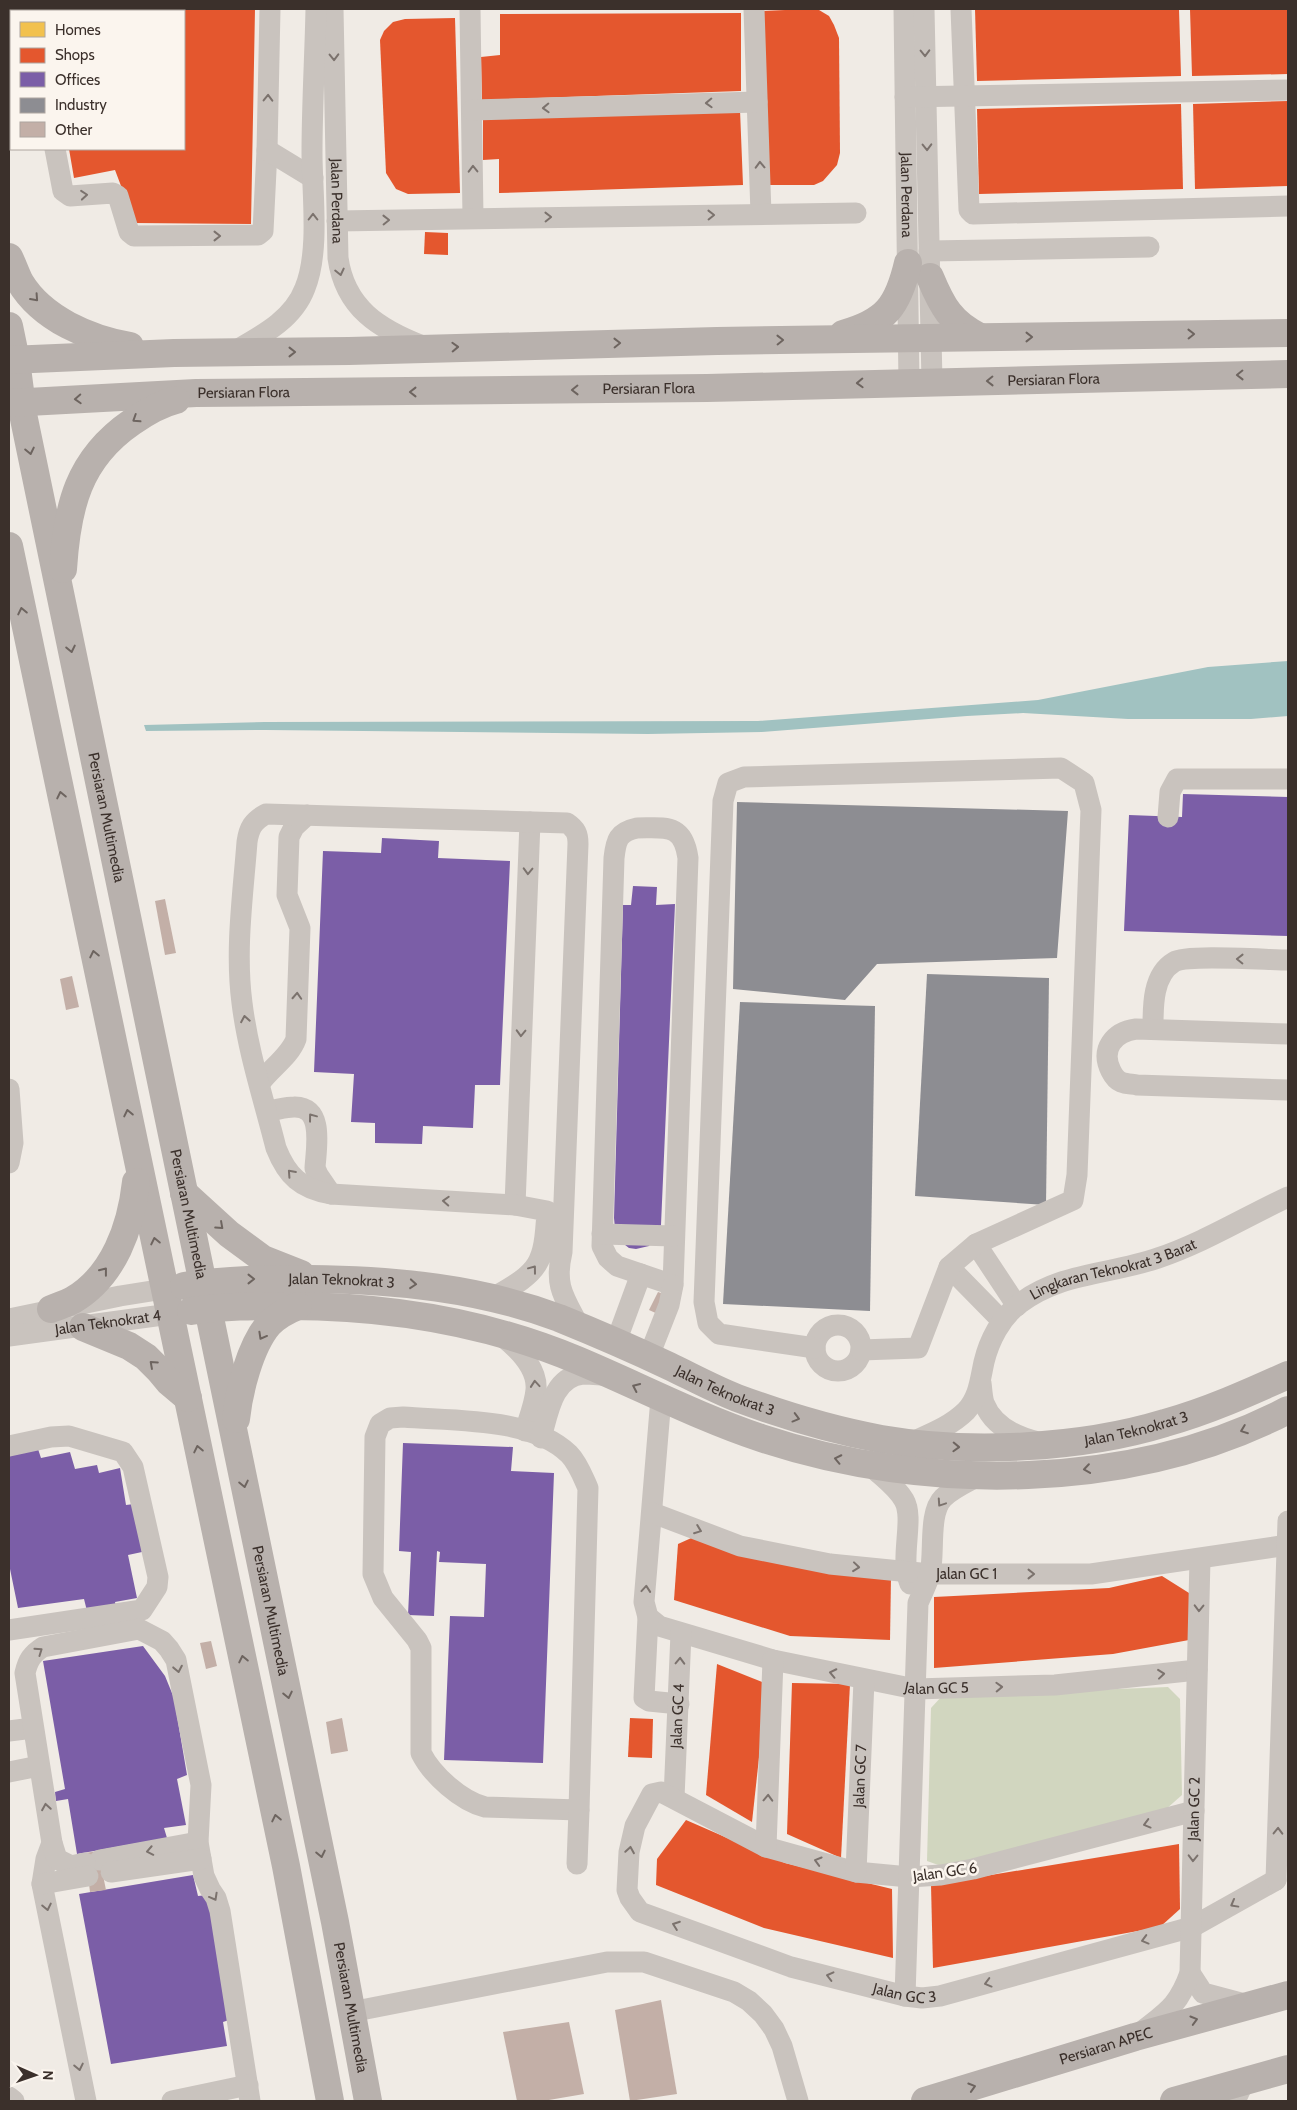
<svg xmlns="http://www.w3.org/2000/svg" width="1297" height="2110" font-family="Cabin,sans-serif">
<rect width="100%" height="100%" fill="#f0ebe5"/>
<polygon fill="#d1d6bf" points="1168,1687 1180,1699 1182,1795 1165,1810 944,1867 927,1861 931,1708 942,1696"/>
<polygon fill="#a1c2c1" points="1288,661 1288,716 1251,719 1128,719 1023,713 967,716 762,732 648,734 266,730 146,731 144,725 265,722 758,721 1038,700 1208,667"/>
<polygon fill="#f2c14e" points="182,9 228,9 228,15 184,13"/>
<g fill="#e4572e">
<polygon points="45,9 255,9 251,224 135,223 115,170 74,178 69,149 184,149 184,11 46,11"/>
<polygon points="808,9 819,10 829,16 834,25 839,38 840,153 837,165 823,181 814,185 765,185 762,11"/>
<polygon points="975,9 1179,9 1181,76 977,81"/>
<polygon points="1190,9 1288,9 1288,74 1192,76"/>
<polygon points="741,13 741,91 482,100 481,57 500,55 500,14"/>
<polygon points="455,18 460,193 408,194 396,189 386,173 380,40 384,31 393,22 405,19"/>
<polygon points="1288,101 1288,186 1195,189 1193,104"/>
<polygon points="1181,104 1183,189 979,194 977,109"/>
<polygon points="740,110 743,185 499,193 499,159 483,160 483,116"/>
<polygon points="425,232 448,233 448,255 424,254"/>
<polygon points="698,1535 891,1576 890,1640 790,1636 674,1600 678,1544"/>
<polygon points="1162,1576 1189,1593 1189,1640 1113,1654 934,1668 934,1597 1109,1588"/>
<polygon points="717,1664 767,1684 752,1822 706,1795"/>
<polygon points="792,1683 850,1684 841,1858 787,1834"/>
<polygon points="630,1718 653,1719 652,1758 628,1757"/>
<polygon points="686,1820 785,1863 892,1889 893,1958 764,1928 656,1885 657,1859"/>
<polygon points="1179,1844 1180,1909 1160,1927 933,1968 931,1885"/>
</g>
<g fill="#7b5ea7">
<polygon points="1183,794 1288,797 1288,936 1124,931 1129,815 1182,817"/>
<polygon points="382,838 439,841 438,858 510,861 500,1085 475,1085 473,1128 423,1126 422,1144 375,1143 375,1123 351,1122 354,1074 314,1072 323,851 381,853"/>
<polygon points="633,886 657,887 656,905 675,904 661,1225 649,1246 636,1249 629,1248 616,1238 614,1218 623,905 631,905"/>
<polygon points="403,1443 513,1447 511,1471 554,1473 543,1763 444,1760 450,1616 484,1617 486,1564 439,1562 440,1552 437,1551 434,1616 408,1615 411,1552 399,1551"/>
<polygon points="38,1449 41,1458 70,1452 75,1469 97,1465 99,1473 120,1468 126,1505 134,1504 142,1552 128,1555 137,1598 115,1602 117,1611 88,1615 84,1599 18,1608 9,1564 9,1453"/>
<polygon points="143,1646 165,1676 174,1698 187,1775 177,1779 186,1825 164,1828 167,1838 77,1854 68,1799 56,1801 55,1792 65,1789 43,1661"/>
<polygon points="193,1875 198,1896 208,1895 232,2019 223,2022 227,2046 111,2064 79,1894"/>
</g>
<g fill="#8d8d92">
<polygon points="737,802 1068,811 1057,958 877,964 845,1000 733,989"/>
<polygon points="927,974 1049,978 1046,1205 915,1196"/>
<polygon points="740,1002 875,1006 870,1311 723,1304"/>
</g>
<g fill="#c3afa7">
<polygon points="165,899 176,953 165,955 155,901"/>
<polygon points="72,976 79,1007 66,1010 60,979"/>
<polygon points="658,1292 669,1296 660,1315 649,1310"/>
<polygon points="211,1641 217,1666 206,1669 200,1643"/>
<polygon points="342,1718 348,1751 331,1754 326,1722"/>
<polygon points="98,1851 106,1890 90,1892 85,1853"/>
<polygon points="661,2000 677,2094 630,2101 615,2010"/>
<polygon points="569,2022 584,2094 543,2101 517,2101 503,2032"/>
</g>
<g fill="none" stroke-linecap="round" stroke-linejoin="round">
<g stroke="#c9c3be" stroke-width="21">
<polyline points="22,9 24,11"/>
<path id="s1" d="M333,9L338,258C345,308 379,329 423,346"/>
<polyline points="470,9 473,218"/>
<polyline points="754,9 761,214"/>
<path id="s2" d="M904,9L909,383"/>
<polyline points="924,9 932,382"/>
<polyline points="961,9 969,210 973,214 1288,206"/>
<polyline points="905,97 1288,90"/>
<polyline points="472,110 757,102"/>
<polyline points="55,149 63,191 70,196 113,193 118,196 129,232 134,236 258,235 263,231 267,150 270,9"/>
<polyline points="267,150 313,178"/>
<polyline points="337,221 856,213"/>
<polyline points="929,251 1149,247"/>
<path d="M233,352C261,336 293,320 305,288C320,251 312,193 312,153C312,105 315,57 316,9"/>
<polyline points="1168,817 1170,792 1177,779 1288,779"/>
<path d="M637,828C666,828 683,823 688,858L673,1285L617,1266L608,1258L602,1246L614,858C616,840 618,832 637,828Z"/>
<path d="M1153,1029C1153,1008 1152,975 1174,962C1187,954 1268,960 1288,960"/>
<path d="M1288,1034L1136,1029C1114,1032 1100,1049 1111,1071C1113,1075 1116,1080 1121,1082C1126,1084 1132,1084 1137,1085L1288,1090"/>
<path d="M260,1083C271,1068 290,1056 296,1039L300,928L287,895L289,837L294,827L307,815"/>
<polyline points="9,1089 13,1143 9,1163"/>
<path d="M267,1111C276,1110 286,1107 294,1107C325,1106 316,1149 315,1168L318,1175L331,1194"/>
<polyline points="515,1205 530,822"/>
<polyline points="602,1234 674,1236"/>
<polyline points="976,1244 1017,1306"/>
<polyline points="949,1267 1002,1321"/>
<path d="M494,1297C540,1271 544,1265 547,1211L515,1205L331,1194C301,1189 287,1176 276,1148C264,1100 248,1052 242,1003C235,950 243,895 247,842C249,828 253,821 266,814L567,823C576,829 578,834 578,844L562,1252C554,1286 564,1297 579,1326"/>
<polyline points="9,1319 120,1296 164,1289"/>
<circle cx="838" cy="1348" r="23"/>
<path id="s3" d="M9,1336L170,1314"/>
<path d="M502,1336C517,1348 538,1368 536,1390C535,1403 529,1418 525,1431"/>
<polyline points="616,1342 641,1274"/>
<polyline points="815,1348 719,1334 708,1323 704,1302 723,801 728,783 744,777 1061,768 1084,783 1091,810 1077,1175 1073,1200 976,1244 949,1267 918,1348 861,1350"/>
<polyline points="649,1356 669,1305 673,1285"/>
<path d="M981,1383C982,1390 982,1397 984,1403C993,1426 1017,1437 1038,1442"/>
<path id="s4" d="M661,1398L644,1602L648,1617L659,1626L773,1660L915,1689L1055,1685L1197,1670"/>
<path d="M403,1417C453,1421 531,1417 569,1454C578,1463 583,1477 588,1488L579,1810L485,1807C461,1801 432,1775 421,1753V1648L417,1640L383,1598L373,1574L375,1437L380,1424L390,1418Z"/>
<path d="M541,1438C548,1414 552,1377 583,1374C590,1374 598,1375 606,1375"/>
<path id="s5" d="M910,1443C930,1434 951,1426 966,1411C979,1397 980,1380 984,1362C989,1341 1001,1317 1019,1304C1061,1272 1109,1275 1158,1258C1203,1243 1245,1217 1288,1197"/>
<polyline points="9,1446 51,1437 69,1436 123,1452 133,1467 158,1577 157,1587 142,1610 9,1630"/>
<path d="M871,1466C882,1477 896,1486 904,1500C915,1519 899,1558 910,1584"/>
<path id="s6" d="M653,1513L740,1546L830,1564L930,1574H1091L1288,1545"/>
<polyline points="648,1617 644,1698 649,1701 679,1704"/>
<polyline points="9,1731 33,1728"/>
<polyline points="9,1772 39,1766"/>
<path id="s7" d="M674,1798L681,1633"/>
<path id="s8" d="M1194,1811L973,1869L941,1875L909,1877L856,1872L766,1847L661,1792L652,1794L635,1826L629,1852L627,1890L630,1898L640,1912L791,1967L905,1996L922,1998L940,1996L1192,1927L1276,1880"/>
<polyline points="52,1843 46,1859 42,1884 86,2101"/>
<polyline points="766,1847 773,1660"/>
<polyline points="100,1860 198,1842"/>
<path d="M85,1863L71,1866L57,1859L52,1843L25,1673C28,1660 32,1654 43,1647L139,1629L162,1641L169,1649L176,1660L201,1785L198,1842L204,1876L210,1889L216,1898L220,1911L250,2101"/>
<polyline points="577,1864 579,1810"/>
<polyline points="111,1872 201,1859"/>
<path id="s9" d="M856,1872L864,1680"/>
<polyline points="1276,1880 1288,1521"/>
<polyline points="42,1884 88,1876"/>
<polyline points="1190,1973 1203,1993 1248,2005"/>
<path d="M905,1996L918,1603C922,1594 927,1584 930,1574C935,1553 928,1513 943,1498C953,1488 968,1482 980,1475"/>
<polyline points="361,2010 607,1962 644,1962 734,1992 749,2001 763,2014 774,2029 782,2046 798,2101"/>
<path id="s10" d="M1140,2033C1166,2012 1178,2007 1190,1973L1200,1559"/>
<polyline points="9,2097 14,2101"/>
<polyline points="172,2101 248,2085"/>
<polyline points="1235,2101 1244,2082"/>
</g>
<g stroke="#b8b1ad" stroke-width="28">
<path d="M9,257C13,265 16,274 20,282C42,319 90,339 130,346"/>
<path d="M930,277C942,306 951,323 980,337"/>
<path id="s11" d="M9,326L16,360L23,414L335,1922L368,2101"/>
<path d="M843,334C886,322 898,306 908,263"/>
<polyline points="9,360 174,353 349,351 717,341 1288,333"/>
<path id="s12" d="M9,403L196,393L707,388L1288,374"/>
<polyline points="9,546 286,1866 330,2101"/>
<path d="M63,569C67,507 78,459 132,422C145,413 160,404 176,400"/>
<polyline points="184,1193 229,1234 263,1259 301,1274"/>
<path id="s13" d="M184,1286C228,1279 267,1279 310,1279C396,1280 479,1288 559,1318C596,1333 633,1349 669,1366C692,1377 714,1389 737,1398C783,1415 832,1430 881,1439C968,1454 1080,1449 1165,1423C1208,1411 1248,1393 1288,1375"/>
<path d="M51,1309C58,1306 66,1304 73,1300C114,1276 131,1227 136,1182"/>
<path d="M191,1311C224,1306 255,1306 288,1306C387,1306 486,1322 577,1360C639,1386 698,1417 761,1438C926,1493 1132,1491 1288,1410"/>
<polyline points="83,1327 129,1346 146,1357 159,1370 169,1382 188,1398"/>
<path d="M236,1419C239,1391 250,1346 269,1324C277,1316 288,1310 298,1306"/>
<path id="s14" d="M925,2101L1135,2037L1288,1995"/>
<polyline points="1174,2101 1288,2069"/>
</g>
</g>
<defs><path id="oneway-chevron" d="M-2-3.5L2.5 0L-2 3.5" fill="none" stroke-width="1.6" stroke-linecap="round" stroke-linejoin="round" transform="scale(1.25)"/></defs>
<g stroke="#7b726d">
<use href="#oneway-chevron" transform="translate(925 53) rotate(89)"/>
<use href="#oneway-chevron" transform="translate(334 57) rotate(89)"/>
<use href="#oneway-chevron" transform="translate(268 98) rotate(-89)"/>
<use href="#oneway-chevron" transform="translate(709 103) rotate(178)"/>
<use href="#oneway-chevron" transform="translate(546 108) rotate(178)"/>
<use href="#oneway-chevron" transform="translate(927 147) rotate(89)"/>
<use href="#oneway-chevron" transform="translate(760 165) rotate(-92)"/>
<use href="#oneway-chevron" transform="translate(473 169) rotate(-91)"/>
<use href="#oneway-chevron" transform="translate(84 195) rotate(-5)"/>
<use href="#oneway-chevron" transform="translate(711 215) rotate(-1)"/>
<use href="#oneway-chevron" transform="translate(313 217) rotate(-90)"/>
<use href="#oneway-chevron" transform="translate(548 217) rotate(-1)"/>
<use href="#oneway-chevron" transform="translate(386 220) rotate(-1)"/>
<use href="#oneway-chevron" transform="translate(217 236)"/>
<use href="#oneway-chevron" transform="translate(340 272) rotate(77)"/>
<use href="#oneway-chevron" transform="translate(528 871) rotate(92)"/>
<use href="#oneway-chevron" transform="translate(1240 959) rotate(-179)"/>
<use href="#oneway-chevron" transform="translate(297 996) rotate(-87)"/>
<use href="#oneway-chevron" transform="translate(245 1019) rotate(-100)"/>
<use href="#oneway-chevron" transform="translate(521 1033) rotate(92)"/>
<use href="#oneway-chevron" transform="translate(312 1117) rotate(-127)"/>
<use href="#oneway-chevron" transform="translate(291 1173) rotate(-132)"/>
<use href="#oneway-chevron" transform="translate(446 1201) rotate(-177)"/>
<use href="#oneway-chevron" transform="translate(533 1269) rotate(-53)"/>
<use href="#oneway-chevron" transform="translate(535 1384) rotate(-95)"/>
<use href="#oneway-chevron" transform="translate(941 1503) rotate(124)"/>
<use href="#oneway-chevron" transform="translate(698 1530) rotate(21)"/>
<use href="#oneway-chevron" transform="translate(856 1567) rotate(6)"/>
<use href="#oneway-chevron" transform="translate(1031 1574)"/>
<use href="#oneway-chevron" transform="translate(646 1589) rotate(-85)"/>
<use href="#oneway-chevron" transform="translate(1199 1608) rotate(91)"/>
<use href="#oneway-chevron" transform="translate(39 1651) rotate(-35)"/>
<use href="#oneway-chevron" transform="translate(680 1661) rotate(-88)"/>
<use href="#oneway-chevron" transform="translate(178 1669) rotate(79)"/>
<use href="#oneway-chevron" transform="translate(833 1673) rotate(-168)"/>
<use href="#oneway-chevron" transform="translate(1161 1674) rotate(-6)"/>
<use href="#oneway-chevron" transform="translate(999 1687) rotate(-2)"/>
<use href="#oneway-chevron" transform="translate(768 1798) rotate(-88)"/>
<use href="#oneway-chevron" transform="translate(46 1807) rotate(-99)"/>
<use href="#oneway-chevron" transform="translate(1147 1824) rotate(165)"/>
<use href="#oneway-chevron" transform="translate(1278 1831) rotate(-89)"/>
<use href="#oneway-chevron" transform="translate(630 1850) rotate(-81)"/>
<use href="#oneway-chevron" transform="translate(150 1851) rotate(169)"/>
<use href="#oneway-chevron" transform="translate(1193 1858) rotate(91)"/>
<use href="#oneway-chevron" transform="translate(818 1861) rotate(-164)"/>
<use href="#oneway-chevron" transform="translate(214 1897) rotate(61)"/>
<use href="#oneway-chevron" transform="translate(1234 1904) rotate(151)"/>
<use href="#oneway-chevron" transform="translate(47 1907) rotate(78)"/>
<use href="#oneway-chevron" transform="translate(676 1925) rotate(-160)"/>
<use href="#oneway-chevron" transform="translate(1145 1940) rotate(165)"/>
<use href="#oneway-chevron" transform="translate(830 1976) rotate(-166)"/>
<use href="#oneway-chevron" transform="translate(988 1983) rotate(165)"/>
<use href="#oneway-chevron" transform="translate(79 2067) rotate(78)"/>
</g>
<g stroke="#6d645f">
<use href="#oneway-chevron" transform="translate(35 298) rotate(48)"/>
<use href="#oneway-chevron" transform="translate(1191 334) rotate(-1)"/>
<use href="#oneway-chevron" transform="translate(1029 337)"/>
<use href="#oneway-chevron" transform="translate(780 340) rotate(-1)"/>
<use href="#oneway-chevron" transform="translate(617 343) rotate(-1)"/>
<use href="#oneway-chevron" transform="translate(455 347) rotate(-2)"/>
<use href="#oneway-chevron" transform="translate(292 352)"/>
<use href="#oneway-chevron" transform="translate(1240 375) rotate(179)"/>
<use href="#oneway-chevron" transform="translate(990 381) rotate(179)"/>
<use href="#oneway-chevron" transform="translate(860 383) rotate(178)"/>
<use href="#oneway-chevron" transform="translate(575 390) rotate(179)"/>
<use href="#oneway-chevron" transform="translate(413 392) rotate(180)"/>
<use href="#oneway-chevron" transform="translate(78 399) rotate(177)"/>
<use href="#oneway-chevron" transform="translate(136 419) rotate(147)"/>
<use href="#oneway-chevron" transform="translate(30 451) rotate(78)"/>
<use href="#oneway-chevron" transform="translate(22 611) rotate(-102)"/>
<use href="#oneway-chevron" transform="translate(71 649) rotate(78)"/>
<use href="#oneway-chevron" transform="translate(61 795) rotate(-102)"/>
<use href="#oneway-chevron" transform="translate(94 954) rotate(-102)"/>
<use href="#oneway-chevron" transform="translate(128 1113) rotate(-102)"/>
<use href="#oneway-chevron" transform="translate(220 1226) rotate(42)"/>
<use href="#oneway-chevron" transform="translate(155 1241) rotate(-102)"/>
<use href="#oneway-chevron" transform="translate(104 1271) rotate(-52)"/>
<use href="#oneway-chevron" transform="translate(251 1279)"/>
<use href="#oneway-chevron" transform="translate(413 1284) rotate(5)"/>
<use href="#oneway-chevron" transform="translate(262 1336) rotate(119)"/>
<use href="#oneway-chevron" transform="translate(153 1364) rotate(-138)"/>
<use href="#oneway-chevron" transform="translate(636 1387) rotate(-155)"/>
<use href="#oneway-chevron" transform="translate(796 1418) rotate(15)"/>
<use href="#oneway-chevron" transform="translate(1244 1430) rotate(159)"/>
<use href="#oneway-chevron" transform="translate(956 1447) rotate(2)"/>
<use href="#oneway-chevron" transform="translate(198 1449) rotate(-102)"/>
<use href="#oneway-chevron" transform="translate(838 1459) rotate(-168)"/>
<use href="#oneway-chevron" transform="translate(1087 1469) rotate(172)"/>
<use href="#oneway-chevron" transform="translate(244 1484) rotate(78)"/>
<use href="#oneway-chevron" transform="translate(243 1659) rotate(-102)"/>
<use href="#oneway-chevron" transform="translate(288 1695) rotate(78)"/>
<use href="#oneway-chevron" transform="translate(276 1818) rotate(-102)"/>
<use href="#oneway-chevron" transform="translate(321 1854) rotate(78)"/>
<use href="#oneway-chevron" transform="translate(1194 2020) rotate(-16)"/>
<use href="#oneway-chevron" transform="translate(972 2087) rotate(-17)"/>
</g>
<g text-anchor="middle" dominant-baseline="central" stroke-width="5" stroke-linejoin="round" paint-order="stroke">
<g font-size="15" fill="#3b302b" stroke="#fbf5ee">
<text stroke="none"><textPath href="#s2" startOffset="186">Jalan Perdana</textPath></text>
<text stroke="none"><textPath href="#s1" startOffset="192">Jalan Perdana</textPath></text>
<text stroke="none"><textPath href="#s12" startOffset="1045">Persiaran Flora</textPath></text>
<text stroke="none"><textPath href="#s12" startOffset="640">Persiaran Flora</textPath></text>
<text stroke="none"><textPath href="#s12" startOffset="235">Persiaran Flora</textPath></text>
<text stroke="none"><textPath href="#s11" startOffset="501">Persiaran Multimedia</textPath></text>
<text stroke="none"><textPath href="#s11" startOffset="906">Persiaran Multimedia</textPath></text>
<text stroke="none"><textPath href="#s5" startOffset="288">Lingkaran Teknokrat 3 Barat</textPath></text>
<text stroke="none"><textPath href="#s13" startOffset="158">Jalan Teknokrat 3</textPath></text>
<text stroke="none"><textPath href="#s3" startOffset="100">Jalan Teknokrat 4</textPath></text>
<text stroke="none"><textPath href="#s13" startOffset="561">Jalan Teknokrat 3</textPath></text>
<text stroke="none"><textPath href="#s13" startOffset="982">Jalan Teknokrat 3</textPath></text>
<text stroke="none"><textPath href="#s6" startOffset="322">Jalan GC 1</textPath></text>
<text stroke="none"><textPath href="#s11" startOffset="1311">Persiaran Multimedia</textPath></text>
<text stroke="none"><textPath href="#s4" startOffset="520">Jalan GC 5</textPath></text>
<text stroke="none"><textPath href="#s7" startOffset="82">Jalan GC 4</textPath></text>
<text stroke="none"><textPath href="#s9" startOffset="96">Jalan GC 7</textPath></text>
<text stroke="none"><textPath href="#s10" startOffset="244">Jalan GC 2</textPath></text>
<text transform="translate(945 1872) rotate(-8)">Jalan GC 6</text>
<text stroke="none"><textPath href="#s8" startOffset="972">Jalan GC 3</textPath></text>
<text stroke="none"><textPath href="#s11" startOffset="1716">Persiaran Multimedia</textPath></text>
<text stroke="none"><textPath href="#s14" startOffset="189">Persiaran APEC</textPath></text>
</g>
</g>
<rect width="1297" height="2110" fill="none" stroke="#3b302b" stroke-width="20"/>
<rect x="10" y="10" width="175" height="140" fill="#fbf5ee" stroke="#aea6a0"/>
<rect x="20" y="22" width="25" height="15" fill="#f2c14e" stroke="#aea6a0"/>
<text x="55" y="35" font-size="15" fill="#3b302b">Homes</text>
<rect x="20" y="48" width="25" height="15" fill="#e4572e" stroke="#aea6a0"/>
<text x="55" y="60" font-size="15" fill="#3b302b">Shops</text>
<rect x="20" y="72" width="25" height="15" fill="#7b5ea7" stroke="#aea6a0"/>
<text x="55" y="85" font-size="15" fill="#3b302b">Offices</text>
<rect x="20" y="98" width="25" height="15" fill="#8d8d92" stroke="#aea6a0"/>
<text x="55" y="110" font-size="15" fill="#3b302b">Industry</text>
<rect x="20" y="122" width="25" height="15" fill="#c3afa7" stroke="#aea6a0"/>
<text x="55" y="135" font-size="15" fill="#3b302b">Other</text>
<g transform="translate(35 2075) rotate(92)" stroke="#fbf5ee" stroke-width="4" paint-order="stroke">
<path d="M0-4L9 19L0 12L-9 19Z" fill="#3b302b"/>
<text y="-8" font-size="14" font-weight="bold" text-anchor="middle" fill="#3b302b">N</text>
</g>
</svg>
